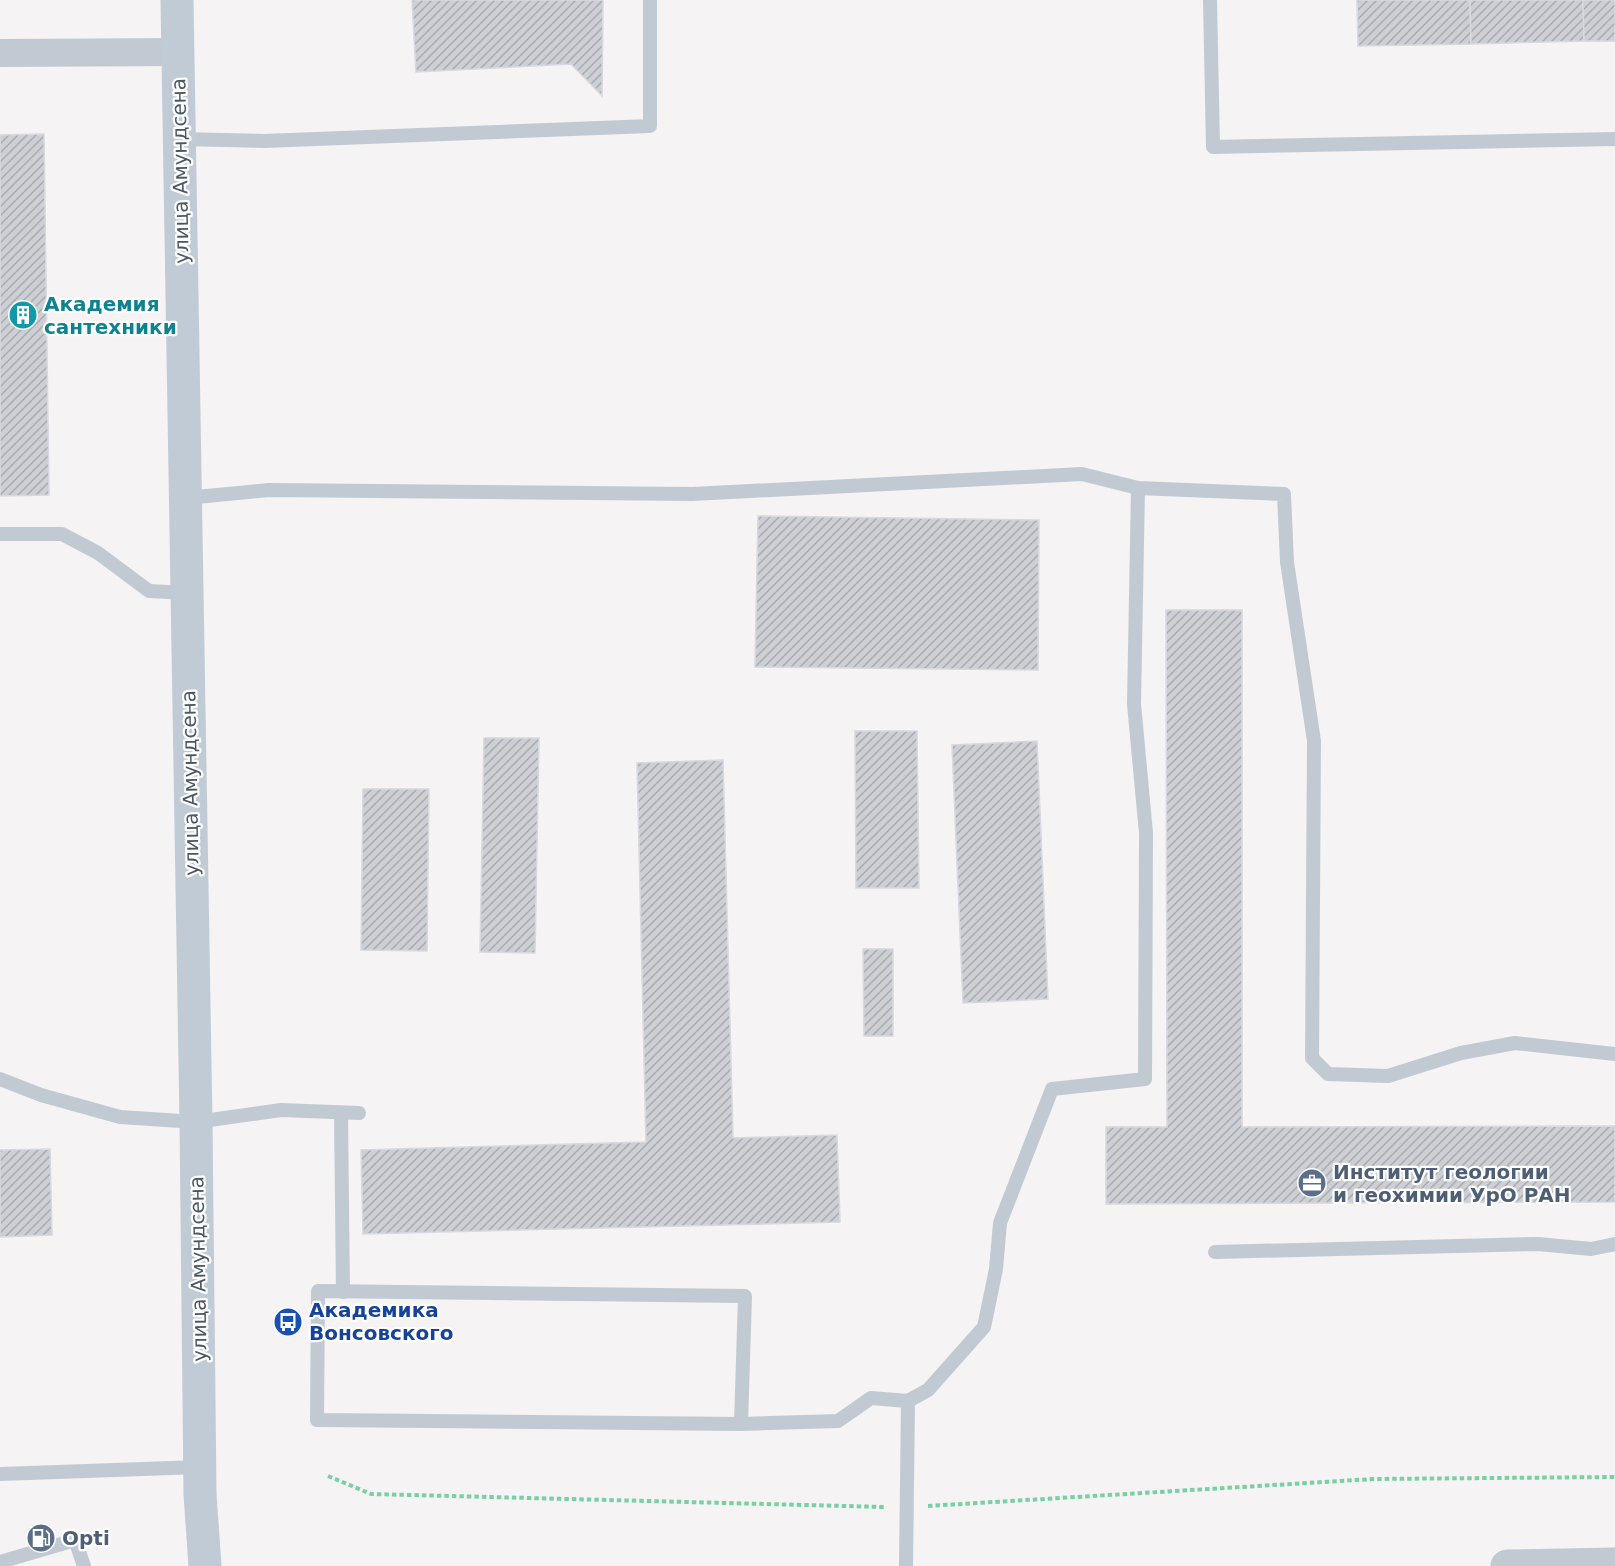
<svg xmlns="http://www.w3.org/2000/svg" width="1615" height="1566" font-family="'DejaVu Sans',sans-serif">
<defs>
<pattern id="building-hatch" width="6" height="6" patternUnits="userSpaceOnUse" patternTransform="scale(1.5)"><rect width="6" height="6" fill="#cdcfd5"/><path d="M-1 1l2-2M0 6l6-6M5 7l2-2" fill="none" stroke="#a8abb0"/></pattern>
</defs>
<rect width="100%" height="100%" fill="#f5f3f3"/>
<g fill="url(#building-hatch)" stroke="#d7d9de" stroke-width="1.5">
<polygon points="412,0 603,0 602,96 571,64 416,72"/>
<polygon points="1357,0 1470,0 1471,44 1358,46"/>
<polygon points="1470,0 1583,0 1584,41 1471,44"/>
<polygon points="1583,0 1615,0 1615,41 1584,41"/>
<polygon points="44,134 49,495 0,496 0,135"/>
<polygon points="758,516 1039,520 1038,670 755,667"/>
<polygon points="1166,610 1242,610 1242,1127 1615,1126 1615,1202 1106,1204 1106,1127 1167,1127"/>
<polygon points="855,731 917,731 919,888 856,888"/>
<polygon points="484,738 539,738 535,953 480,952"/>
<polygon points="1037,741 1048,999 963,1003 952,745"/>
<polygon points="723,760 733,1138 837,1135 840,1222 363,1234 361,1150 646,1142 637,763"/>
<polygon points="363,789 429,789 427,951 361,950"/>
<polygon points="863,949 893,949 893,1036 864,1036"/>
<polygon points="50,1149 52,1235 0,1237 0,1150"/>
</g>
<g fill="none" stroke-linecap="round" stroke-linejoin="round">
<g stroke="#7ad0a6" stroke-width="4" stroke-dasharray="4.5 3" stroke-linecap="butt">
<polyline points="328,1476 371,1494 884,1507"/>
<polyline points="928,1506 1373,1479 1615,1477"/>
</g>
<g stroke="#c1cad2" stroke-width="14">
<polyline points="1210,0 1213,147 1615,139"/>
<polyline points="180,139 264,141 650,126 650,0"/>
<polyline points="186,498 269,490 692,494 1082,474 1138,488 1284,494 1287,562 1314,741 1312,1058 1328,1074 1388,1076 1461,1053 1515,1043 1615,1054"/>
<polyline points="0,534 62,534 98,553 149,591 187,593"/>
<polyline points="0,1079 41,1095 120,1117 196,1122 281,1110 359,1113"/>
<polyline points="341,1114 343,1292"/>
<polyline points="1215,1252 1538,1244 1591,1249 1615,1244"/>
<polyline points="741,1424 745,1296 318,1291 317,1420 741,1424 838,1421 871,1398 908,1401 928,1390 984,1327 996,1269 1000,1223 1052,1089 1145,1079 1146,833 1134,704 1138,488"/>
<polyline points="0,1474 200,1467"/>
<polyline points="0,1562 75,1540 84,1566"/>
<polyline points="906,1566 908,1401"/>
</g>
<polyline stroke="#c1cad2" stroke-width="28" points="0,53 178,52"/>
<polyline stroke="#c1cad2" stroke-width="33" points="1507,1566 1615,1564"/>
<polyline stroke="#c1cbd6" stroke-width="33" points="177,0 196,1122 200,1494 205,1566"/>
</g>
<defs>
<g id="building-disc" transform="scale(1.5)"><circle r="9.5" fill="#0f9aa8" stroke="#fff"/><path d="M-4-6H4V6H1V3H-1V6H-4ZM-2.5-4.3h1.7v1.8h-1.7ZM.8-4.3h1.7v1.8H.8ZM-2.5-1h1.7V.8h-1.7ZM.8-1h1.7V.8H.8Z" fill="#fff"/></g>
<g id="office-disc" transform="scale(1.5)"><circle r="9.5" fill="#5c6f8a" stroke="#fff"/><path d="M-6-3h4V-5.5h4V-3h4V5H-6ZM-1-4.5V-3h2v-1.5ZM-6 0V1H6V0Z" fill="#fff"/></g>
<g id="bus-disc" transform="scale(1.5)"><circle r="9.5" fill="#1a4fb4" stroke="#fff"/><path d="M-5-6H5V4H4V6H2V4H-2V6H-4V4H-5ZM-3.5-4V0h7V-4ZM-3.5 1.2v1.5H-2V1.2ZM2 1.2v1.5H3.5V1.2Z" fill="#fff"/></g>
<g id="fuel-disc" transform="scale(1.5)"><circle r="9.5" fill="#5c6f8a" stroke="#fff"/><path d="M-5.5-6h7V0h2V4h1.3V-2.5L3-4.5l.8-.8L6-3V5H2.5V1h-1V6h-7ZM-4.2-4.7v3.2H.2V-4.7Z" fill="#fff"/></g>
</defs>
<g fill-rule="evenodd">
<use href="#building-disc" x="23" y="315"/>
<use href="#office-disc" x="1312" y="1183"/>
<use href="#bus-disc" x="288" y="1322"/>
<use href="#fuel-disc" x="41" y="1538"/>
</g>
<g text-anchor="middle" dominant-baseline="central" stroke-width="4.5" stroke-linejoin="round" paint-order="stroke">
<g font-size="20" fill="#4a5661" stroke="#fff">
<text transform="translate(180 171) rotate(-91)">улица Амундсена</text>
<text transform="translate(190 783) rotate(-91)">улица Амундсена</text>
<text transform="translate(198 1269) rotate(-91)">улица Амундсена</text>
</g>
<g font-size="20" font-weight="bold" fill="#0d838f" stroke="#fff" text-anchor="start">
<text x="44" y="304">Академия<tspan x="44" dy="23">сантехники</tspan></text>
</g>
<g font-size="20" font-weight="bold" fill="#4e5e75" stroke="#fff" text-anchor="start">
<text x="1333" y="1172">Институт геологии<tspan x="1333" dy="23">и геохимии УрО РАН</tspan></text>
<text x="62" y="1538">Opti</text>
</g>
<g font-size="20" font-weight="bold" fill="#164399" stroke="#fff" text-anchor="start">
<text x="309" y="1310">Академика<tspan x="309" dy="23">Вонсовского</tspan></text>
</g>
</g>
</svg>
